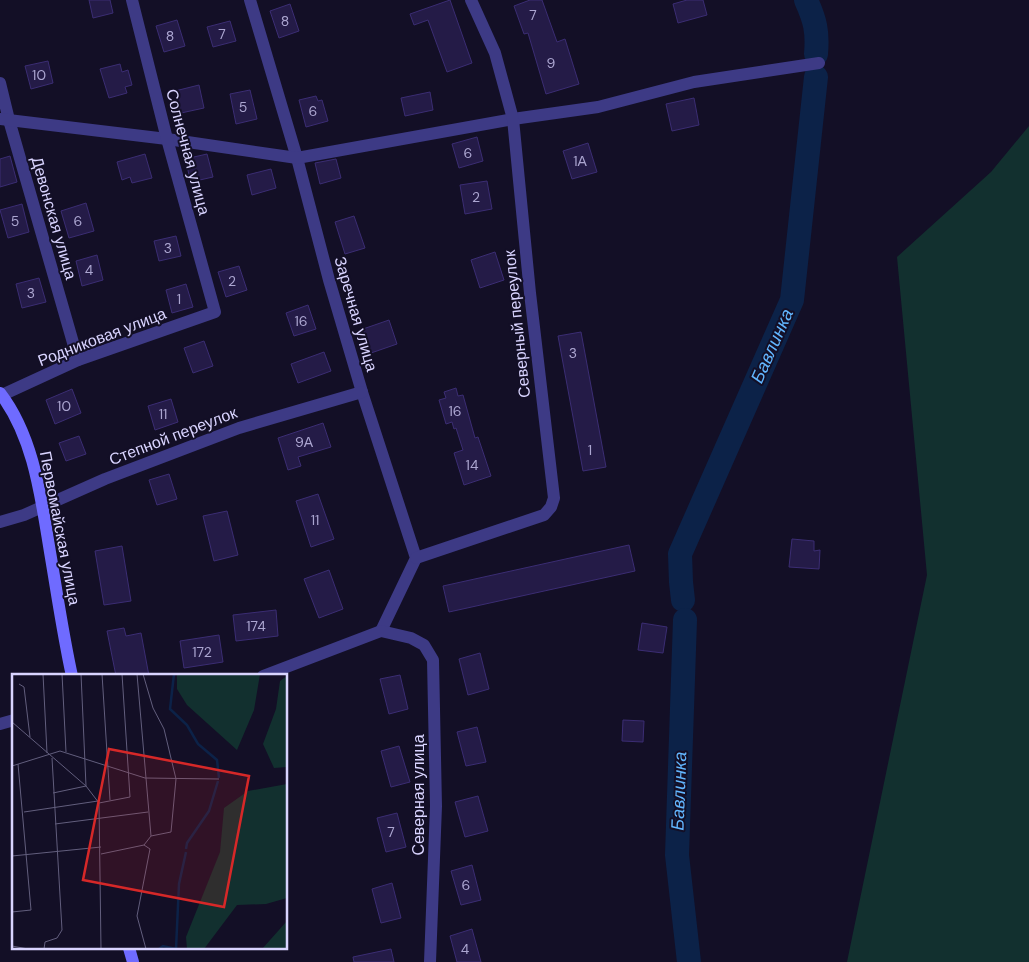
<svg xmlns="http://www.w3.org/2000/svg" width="1029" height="962" font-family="'DM Sans',sans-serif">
<rect width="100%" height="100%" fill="#130f26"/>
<polygon fill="#12302f" points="1029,126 1029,962 847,962 927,575 897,257 991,172"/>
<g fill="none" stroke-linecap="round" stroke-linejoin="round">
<g stroke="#0c2248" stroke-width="24">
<path d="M806,0C815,20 818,31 816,54"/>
<polyline points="683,600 681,582 680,554 792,300 816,77"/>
<polyline points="685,620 677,855 689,962"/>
</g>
</g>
<g fill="#241b47" stroke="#3b2d73">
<polygon points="89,0 110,0 113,13 93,18"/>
<polygon points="450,0 472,63 447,72 428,20 414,25 410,14"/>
<polygon points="530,0 542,0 557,42 565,39 579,84 546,94 528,33 524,34 514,6"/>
<polygon points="687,0 703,0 707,15 678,23 673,4"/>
<polygon points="290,4 299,31 279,38 270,11"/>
<polygon points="177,20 185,46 164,52 156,26"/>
<polygon points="230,21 236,41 213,47 207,27"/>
<polygon points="48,61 53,83 31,89 25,66"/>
<polygon points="120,64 122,72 128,70 132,85 125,87 127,93 109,98 100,69"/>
<polygon points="199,85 204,108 181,113 175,91"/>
<polygon points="250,90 257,119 236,124 230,94"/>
<polygon points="430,92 433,110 405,116 401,98"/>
<polygon points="316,96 318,101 322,100 328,121 306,127 299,100"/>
<polygon points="694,98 699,125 672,131 666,104"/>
<polygon points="477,137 483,161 459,168 452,144"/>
<polygon points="588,143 597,172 572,179 563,151"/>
<polygon points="145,154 152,178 132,183 130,177 122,180 117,162"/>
<polygon points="207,154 213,177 191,182 185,159"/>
<polygon points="10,156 17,182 0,187 0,159"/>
<polygon points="336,159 341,178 320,184 315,163"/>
<polygon points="271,169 276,188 252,195 247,175"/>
<polygon points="487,181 492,209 465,214 460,185"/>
<polygon points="86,203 94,231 69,238 61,211"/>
<polygon points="22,204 29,232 8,238 0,210"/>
<polygon points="354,216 365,248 345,254 335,222"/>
<polygon points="176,236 181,256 159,261 154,241"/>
<polygon points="495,252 504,280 480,288 471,260"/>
<polygon points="97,255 103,280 82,286 76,261"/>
<polygon points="239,266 247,290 226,297 218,272"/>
<polygon points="39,278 46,302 22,308 16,284"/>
<polygon points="186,284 193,307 172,313 166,290"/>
<polygon points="308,305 316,329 294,336 286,313"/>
<polygon points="389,320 397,344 371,353 363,329"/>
<polygon points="581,332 606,467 583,471 558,336"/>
<polygon points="204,341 213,366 193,373 184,348"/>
<polygon points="324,352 331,371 298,383 291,364"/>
<polygon points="456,388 458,396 463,395 475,438 478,437 491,476 464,485 454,453 463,450 456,428 454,429 452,422 446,424 439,400 446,398 444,392"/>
<polygon points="72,389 81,413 55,424 46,400"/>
<polygon points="171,399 178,422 155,430 148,406"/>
<polygon points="323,423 331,447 298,457 301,466 288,470 278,438"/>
<polygon points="79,436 86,454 66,461 59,443"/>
<polygon points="169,474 177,499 157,505 149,480"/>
<polygon points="318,494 334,539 311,547 296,501"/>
<polygon points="227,511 238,555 214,561 203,516"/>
<polygon points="792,539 814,541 814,551 820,550 819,569 789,567"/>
<polygon points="629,545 635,571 449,612 443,586"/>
<polygon points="122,546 131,601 104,605 95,551"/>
<polygon points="329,570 343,609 319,618 304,579"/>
<polygon points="276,610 278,636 236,641 233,615"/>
<polygon points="642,623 667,627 663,653 638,650"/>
<polygon points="124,628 126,636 141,633 149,676 116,676 107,631"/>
<polygon points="219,635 223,662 184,668 180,641"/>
<polygon points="480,653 489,689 468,695 459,659"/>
<polygon points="400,675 408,709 389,714 380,679"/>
<polygon points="623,720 644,721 643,742 622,741"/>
<polygon points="477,727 486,762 466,766 457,732"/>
<polygon points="399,746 410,782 391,787 381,751"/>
<polygon points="478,796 488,831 465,837 455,802"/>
<polygon points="397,813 406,847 386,852 377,818"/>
<polygon points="472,865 481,900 461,905 451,871"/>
<polygon points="392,883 401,918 381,923 372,889"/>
<polygon points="472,929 481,962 457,962 450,936"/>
<polygon points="391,949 394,962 354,962 353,957"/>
</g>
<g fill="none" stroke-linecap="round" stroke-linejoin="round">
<g stroke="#3d3a85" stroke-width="12">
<polyline points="250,0 297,158 329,280 362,392 416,558 381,631"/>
<polyline points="0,83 9,120 78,360"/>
<polyline points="0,119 167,139 297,158 513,119 598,107 694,82 819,63"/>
<polyline points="2,395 78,360 215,312 167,139 132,0"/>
<polyline points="0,522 24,515 105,479 239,428 362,392"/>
<polyline points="416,558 544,515 551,507 554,498 530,293 513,119 495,53 471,0"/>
<polyline points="263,676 381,631 411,638 424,645 433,660 436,806 430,962"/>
<polyline points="0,724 14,720"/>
</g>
<g stroke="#6f6bff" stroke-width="12">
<path d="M0,393C34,437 41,498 50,552C57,593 63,635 72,676"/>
<polyline points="129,948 133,962"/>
</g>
</g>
<g text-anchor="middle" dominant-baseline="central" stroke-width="4" stroke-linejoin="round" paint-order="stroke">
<g font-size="14" fill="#aca6d1">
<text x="533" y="15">7</text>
<text x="285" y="21">8</text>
<text x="222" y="34">7</text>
<text x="170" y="36">8</text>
<text x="551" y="63">9</text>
<text x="39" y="75">10</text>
<text x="243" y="107">5</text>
<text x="313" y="111">6</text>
<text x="468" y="153">6</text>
<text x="580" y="161">1А</text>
<text x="476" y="197">2</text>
<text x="15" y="221">5</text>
<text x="78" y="221">6</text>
<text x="168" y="248">3</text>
<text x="89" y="270">4</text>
<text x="232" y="281">2</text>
<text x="31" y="293">3</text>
<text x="179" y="299">1</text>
<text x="301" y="321">16</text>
<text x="573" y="353">3</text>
<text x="64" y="406">10</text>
<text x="455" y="411">16</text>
<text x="163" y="414">11</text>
<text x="304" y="442">9А</text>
<text x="590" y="450">1</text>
<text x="472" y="465">14</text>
<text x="315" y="520">11</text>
<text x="256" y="626">174</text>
<text x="202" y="652">172</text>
<text x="391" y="832">7</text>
<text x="466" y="885">6</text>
<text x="465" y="949">4</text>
</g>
<g font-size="16" fill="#d9d4ff" stroke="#130f26">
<text transform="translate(188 152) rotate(75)">Солнечная улица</text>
<text transform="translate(54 218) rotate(74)">Девонская улица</text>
<text transform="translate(356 314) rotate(74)">Заречная улица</text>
<text transform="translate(517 324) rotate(-96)">Северный переулок</text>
<text transform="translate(102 337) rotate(-21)">Родниковая улица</text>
<text transform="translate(173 436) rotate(-21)">Степной переулок</text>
<text transform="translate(60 528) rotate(79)">Первомайская улица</text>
<text transform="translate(418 795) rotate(-90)">Северная улица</text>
</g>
<g font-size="18" font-style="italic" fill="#62b6ff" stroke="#130f26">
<text transform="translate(772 346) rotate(-66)">Бавлинка</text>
<text transform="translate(679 791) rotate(-88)">Бавлинка</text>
</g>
</g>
<g transform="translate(12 674)">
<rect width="275" height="275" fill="#130f26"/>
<path d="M165,0H248L242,36L225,76L175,31L165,15ZM275,2V93L262,94L251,70L264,35L268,7ZM275,110V224L254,230L225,231L192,275H175L174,263L208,178L212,134L236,117ZM275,247V275H250Z" fill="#12302f"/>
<path fill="none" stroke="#0c2248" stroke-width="2.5" d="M162,0L158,35L175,51L186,70L205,86L207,104M174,175L175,169L197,137L206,107M147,275L151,272L164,275M164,275L167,210L174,178"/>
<path fill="none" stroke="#625e7d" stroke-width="1" d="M31,0L35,79M50,0L54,78M90,0L98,126M125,0L139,162L132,171M131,0L141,34L152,55L164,105L159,158L139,162M7,10L12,13L18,63M0,48L74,112L87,129L89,275M0,92L48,77L133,104L207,105M41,119L74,112L69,0M87,129L118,123L110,0M12,138L86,127M43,150L136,138M89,180L132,171L138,175L125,242L134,275M0,182L89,173M0,238L19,236L6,90M0,272L16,275M32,275L33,268L45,264L50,256L40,84"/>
<path fill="#d62828" fill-opacity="0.15" stroke="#d62828" stroke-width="2.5" d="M97,75L237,102L212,233L71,206Z"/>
<rect width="275" height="275" fill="none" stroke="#d9d4ff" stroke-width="2.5"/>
</g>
</svg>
